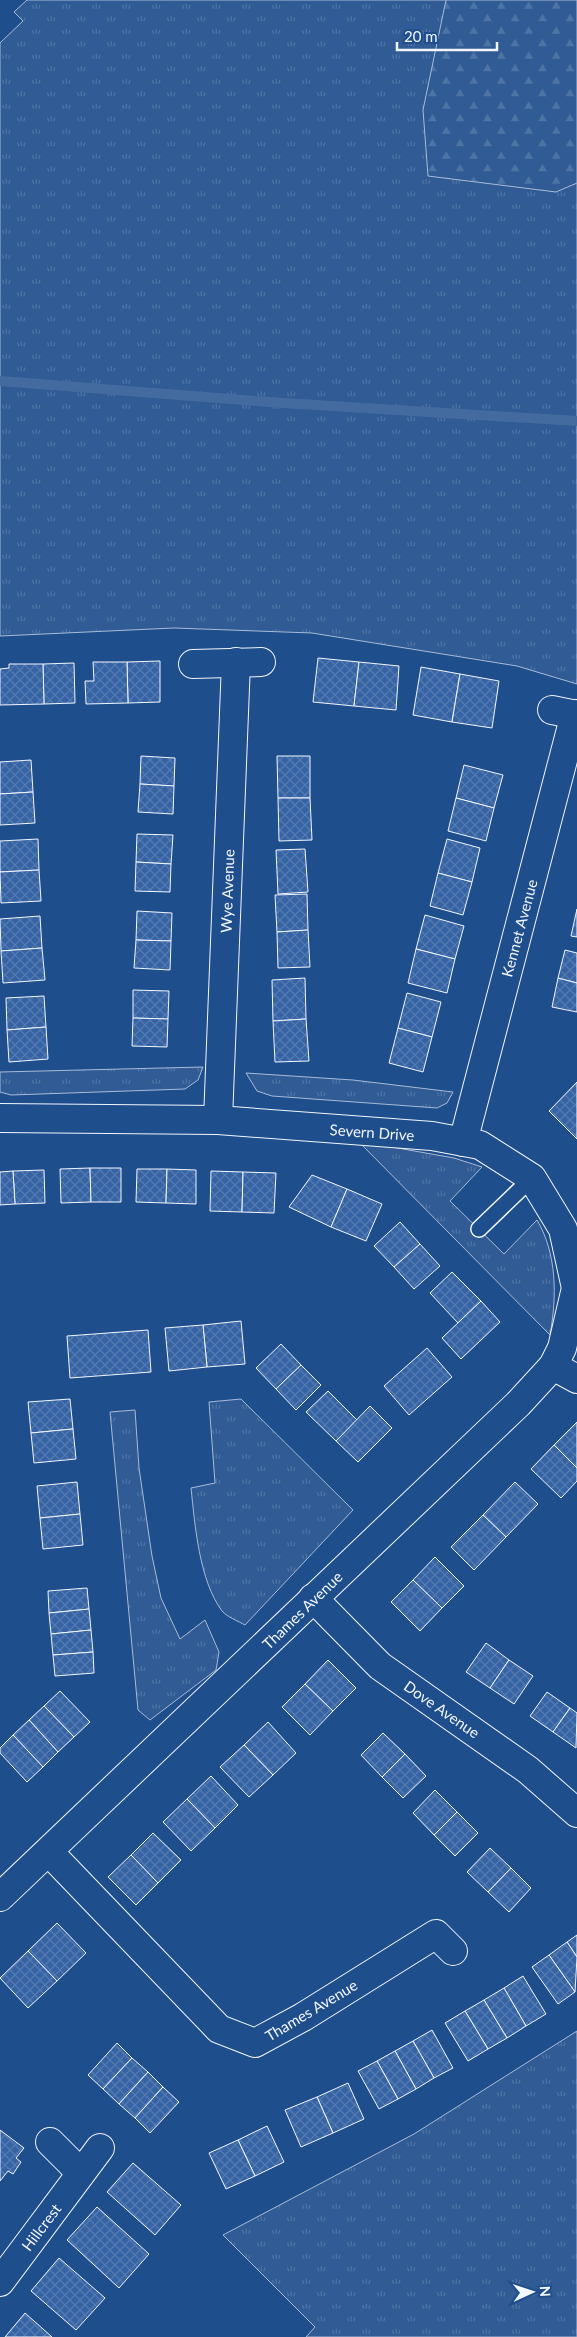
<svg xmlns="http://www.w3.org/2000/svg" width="577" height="2337" font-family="Lato,sans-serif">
<defs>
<pattern id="grass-tufts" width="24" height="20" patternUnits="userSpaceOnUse" patternTransform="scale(1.25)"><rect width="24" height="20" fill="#305b95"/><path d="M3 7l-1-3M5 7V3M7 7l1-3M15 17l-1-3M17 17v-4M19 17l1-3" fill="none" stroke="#4e73a5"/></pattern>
<pattern id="forest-firs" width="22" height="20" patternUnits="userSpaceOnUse" patternTransform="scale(1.25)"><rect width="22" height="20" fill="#305b95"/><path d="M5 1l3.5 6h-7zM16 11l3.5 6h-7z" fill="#4e73a5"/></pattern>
<pattern id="building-cross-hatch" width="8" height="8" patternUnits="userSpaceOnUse" patternTransform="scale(1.25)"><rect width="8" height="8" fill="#3563a3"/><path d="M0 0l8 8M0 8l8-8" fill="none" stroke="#537ab1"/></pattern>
</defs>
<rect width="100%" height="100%" fill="#1f4e8c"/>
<g fill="url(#grass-tufts)" stroke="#a8bbd7">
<polygon points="27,0 577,0 577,684 517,666 312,633 174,628 0,636 0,43 23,21 14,12"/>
<polygon points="203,1067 198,1080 185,1089 11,1095 0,1092 0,1072"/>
<polygon points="246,1073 353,1080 453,1092 447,1103 437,1108 272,1096 257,1091"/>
<path d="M358,1141L454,1158L482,1167L450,1201L504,1254L537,1220C557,1254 557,1296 550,1335Z"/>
<path d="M241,1399L353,1510L245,1625C238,1621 227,1617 222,1611C199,1580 195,1525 191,1488L215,1483L209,1402Z"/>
<polygon points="135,1410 139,1468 152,1556 161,1598 180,1639 205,1620 219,1652 216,1670 150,1720 138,1710 110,1412"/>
<polygon points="577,2031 577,2337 306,2337 315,2327 223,2235 414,2134"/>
</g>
<polygon fill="url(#forest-firs)" stroke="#a8bbd7" points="446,0 577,0 577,183 556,192 428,176 423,110"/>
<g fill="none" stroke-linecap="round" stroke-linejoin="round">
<polyline stroke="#446ba0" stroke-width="10" points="0,381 283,403 577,421"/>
</g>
<g fill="url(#building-cross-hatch)" stroke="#f2f6ff">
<polygon points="318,658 359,662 354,706 313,702"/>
<polygon points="160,661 160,702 128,703 127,662"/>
<polygon points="93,662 127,662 128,703 86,704 85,681 94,681"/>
<polygon points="359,662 399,666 396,710 354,706"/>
<polygon points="74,663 75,703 44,704 43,664"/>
<polygon points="9,664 43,664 44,704 0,705 0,669 9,668"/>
<polygon points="421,667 460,674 452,722 413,715"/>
<polygon points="460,674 499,681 492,728 452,722"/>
<polygon points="141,756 175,758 174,786 140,784"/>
<polygon points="277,756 310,756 310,798 278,798"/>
<polygon points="31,760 33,792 0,794 0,762"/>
<polygon points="464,765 503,775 494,808 456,798"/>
<polygon points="140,784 174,786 173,814 138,812"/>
<polygon points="33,792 35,823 0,825 0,794"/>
<polygon points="278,798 310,798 312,840 279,841"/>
<polygon points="456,798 494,808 486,841 448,831"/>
<polygon points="137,834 173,835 171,864 136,862"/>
<polygon points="38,839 39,870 0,872 0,841"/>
<polygon points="447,839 480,848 472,882 438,873"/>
<polygon points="305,849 308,892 278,894 276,850"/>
<polygon points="136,862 171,864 170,892 135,891"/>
<polygon points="39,870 41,901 1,903 0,872"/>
<polygon points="438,873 472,882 463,915 430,906"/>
<polygon points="307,894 308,930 277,932 275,895"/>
<polygon points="577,909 577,937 571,936"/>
<polygon points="137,911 172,913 171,941 136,940"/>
<polygon points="425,915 464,926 455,959 416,949"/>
<polygon points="40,916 42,948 1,951 0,919"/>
<polygon points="308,930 310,967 278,968 277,932"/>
<polygon points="136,940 171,941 170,970 134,968"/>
<polygon points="42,948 45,980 3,983 1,951"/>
<polygon points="416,949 455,959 447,993 408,983"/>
<polygon points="565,950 577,953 577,983 558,978"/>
<polygon points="305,978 306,1019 273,1021 272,980"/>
<polygon points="558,978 577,983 577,1012 552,1007"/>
<polygon points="133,990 169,991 168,1019 133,1018"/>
<polygon points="407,993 441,1002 432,1037 398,1028"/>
<polygon points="44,996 46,1027 7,1030 6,998"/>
<polygon points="133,1018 168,1019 167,1047 132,1046"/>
<polygon points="306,1019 309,1061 275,1062 273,1021"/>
<polygon points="46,1027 48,1059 9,1062 7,1030"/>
<polygon points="398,1028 432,1037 423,1072 389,1063"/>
<polygon points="577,1082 577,1139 549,1111"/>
<polygon points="90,1168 91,1202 61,1203 60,1169"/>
<polygon points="90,1168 121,1168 121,1202 91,1202"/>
<polygon points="137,1169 167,1169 166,1203 136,1202"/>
<polygon points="167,1169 196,1170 196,1204 166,1203"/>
<polygon points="44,1170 45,1203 15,1204 13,1171"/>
<polygon points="13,1171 15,1204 0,1205 0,1172"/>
<polygon points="211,1171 243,1172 242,1212 210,1211"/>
<polygon points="243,1172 276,1173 274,1213 242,1212"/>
<polygon points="312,1175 347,1189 331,1227 289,1207"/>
<polygon points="347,1189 382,1204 366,1241 331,1227"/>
<polygon points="400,1222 420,1244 394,1267 374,1246"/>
<polygon points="420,1244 440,1266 414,1289 394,1267"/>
<polygon points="452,1272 481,1301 458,1323 430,1293"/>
<polygon points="481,1301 500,1322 461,1359 442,1338"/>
<polygon points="241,1321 245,1364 207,1367 203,1325"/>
<polygon points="203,1325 207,1367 169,1371 165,1328"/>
<polygon points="148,1330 151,1372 70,1378 67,1336"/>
<polygon points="281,1344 301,1365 276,1389 256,1368"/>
<polygon points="427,1348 452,1377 409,1415 384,1386"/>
<polygon points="301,1365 321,1385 296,1410 276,1389"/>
<polygon points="328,1391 357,1420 336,1441 306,1412"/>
<polygon points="70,1399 73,1429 31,1433 28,1402"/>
<polygon points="370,1406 392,1428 358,1462 336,1441"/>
<polygon points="577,1422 577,1468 554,1445"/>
<polygon points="73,1429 76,1459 34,1463 31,1433"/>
<polygon points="554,1445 577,1468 577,1481 561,1498 531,1469"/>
<polygon points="77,1482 80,1514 40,1518 37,1486"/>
<polygon points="515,1482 538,1504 506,1537 483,1515"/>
<polygon points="80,1514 83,1545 43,1549 40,1518"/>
<polygon points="483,1515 506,1537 474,1570 451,1547"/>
<polygon points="435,1557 464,1586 442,1608 413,1580"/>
<polygon points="413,1580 442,1608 420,1631 391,1602"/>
<polygon points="87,1588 89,1609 49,1613 48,1591"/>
<polygon points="89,1609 91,1630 51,1634 49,1613"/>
<polygon points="91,1630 93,1652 53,1655 51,1634"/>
<polygon points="486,1643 509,1660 490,1688 466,1672"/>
<polygon points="93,1652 94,1673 55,1676 53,1655"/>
<polygon points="328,1660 356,1688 333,1711 305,1684"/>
<polygon points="509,1660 533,1676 514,1704 490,1688"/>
<polygon points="305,1684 333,1711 310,1735 282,1707"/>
<polygon points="60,1691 90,1722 74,1737 44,1706"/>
<polygon points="547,1692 570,1708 553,1732 530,1716"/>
<polygon points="44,1706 74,1737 58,1752 29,1720"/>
<polygon points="570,1708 577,1713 576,1748 553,1732"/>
<polygon points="29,1720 58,1752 43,1767 13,1735"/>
<polygon points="268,1722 296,1753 273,1775 244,1745"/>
<polygon points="383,1733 405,1754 382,1777 361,1755"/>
<polygon points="13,1735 43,1767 27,1782 0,1753 0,1748"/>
<polygon points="244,1745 273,1775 249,1797 220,1767"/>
<polygon points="405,1754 426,1776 403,1798 382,1777"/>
<polygon points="211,1776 238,1805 215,1828 187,1799"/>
<polygon points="435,1790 457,1812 434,1835 413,1813"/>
<polygon points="187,1799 215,1828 191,1851 163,1822"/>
<polygon points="457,1812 478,1833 455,1856 434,1835"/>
<polygon points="153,1833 181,1860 158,1883 131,1855"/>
<polygon points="490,1848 511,1868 488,1892 467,1872"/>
<polygon points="131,1855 158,1883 136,1905 108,1877"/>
<polygon points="511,1868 531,1888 509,1912 488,1892"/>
<polygon points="57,1923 86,1953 57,1981 28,1951"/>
<polygon points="577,1935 577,1957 567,1942"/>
<polygon points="567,1942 577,1957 575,1992 549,1955"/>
<polygon points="28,1951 57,1981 28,2008 0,1978"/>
<polygon points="549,1955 575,1992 558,2004 532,1967"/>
<polygon points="523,1976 546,2014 526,2026 504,1988"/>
<polygon points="504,1988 526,2026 507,2038 484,2000"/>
<polygon points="484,2000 507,2038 488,2049 465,2011"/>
<polygon points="465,2011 488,2049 468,2061 445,2023"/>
<polygon points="432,2030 453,2068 434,2078 413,2041"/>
<polygon points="413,2041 434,2078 416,2089 395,2051"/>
<polygon points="117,2043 132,2058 103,2089 88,2075"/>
<polygon points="395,2051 416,2089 398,2099 377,2061"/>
<polygon points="132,2058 148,2072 119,2104 103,2089"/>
<polygon points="377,2061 398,2099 379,2109 358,2071"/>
<polygon points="148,2072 163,2087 135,2118 119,2104"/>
<polygon points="348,2083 364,2119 333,2133 317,2097"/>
<polygon points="163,2087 179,2102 150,2133 135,2118"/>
<polygon points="317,2097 333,2133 301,2147 285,2110"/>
<polygon points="267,2126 284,2162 255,2176 238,2140"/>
<polygon points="0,2130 24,2148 16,2158 21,2162 13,2174 8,2171 0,2181"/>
<polygon points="238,2140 255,2176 226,2189 209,2153"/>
<polygon points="133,2163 181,2205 155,2235 107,2192"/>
<polygon points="97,2207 149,2254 119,2288 67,2240"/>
<polygon points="59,2258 105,2298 76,2330 31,2291"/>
<polygon points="25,2313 52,2337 5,2337"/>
</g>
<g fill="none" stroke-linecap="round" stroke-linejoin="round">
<g stroke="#f2f6ff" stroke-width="18">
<polyline id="lane" points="479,1229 532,1178"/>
</g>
<g stroke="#f2f6ff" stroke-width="30">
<g id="street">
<polyline points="193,664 261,662"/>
<polyline points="552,710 577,715"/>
<polyline points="0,1118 218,1120 432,1136 480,1145 532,1178 563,1229 576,1288 562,1348 553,1366 518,1404 0,1897"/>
<polyline points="218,1120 236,662"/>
<polyline points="463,1142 575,714"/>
<polyline points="553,1366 577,1379"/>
<polyline points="313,1598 380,1666 528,1770 577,1813"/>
<polyline points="49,1852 219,2029 255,2043 303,2017 436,1934 453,1951"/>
<polyline points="50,2142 81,2173"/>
<polyline points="0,2282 100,2148"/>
</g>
</g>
<use href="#lane" stroke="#1f4e8c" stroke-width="15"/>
<use href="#street" stroke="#1f4e8c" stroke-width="28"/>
</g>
<g text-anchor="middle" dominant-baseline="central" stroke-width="4" stroke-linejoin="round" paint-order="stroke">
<g font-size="15" fill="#f2f6ff" stroke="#1f4e8c">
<text transform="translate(227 891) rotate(-88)">Wye Avenue</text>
<text transform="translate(519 928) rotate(-75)">Kennet Avenue</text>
<text transform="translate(372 1132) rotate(4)">Severn Drive</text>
<text transform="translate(302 1610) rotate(-44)">Thames Avenue</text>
<text transform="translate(442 1709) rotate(35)">Dove Avenue</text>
<text transform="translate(311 2010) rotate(-31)">Thames Avenue</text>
<text transform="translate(41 2227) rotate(-53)">Hillcrest</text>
</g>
</g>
<g transform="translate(532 2292) rotate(87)" stroke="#1f4e8c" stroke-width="4" paint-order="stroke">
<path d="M0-4L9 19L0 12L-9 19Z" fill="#f2f6ff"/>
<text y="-8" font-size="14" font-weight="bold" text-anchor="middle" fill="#f2f6ff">N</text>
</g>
<path d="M397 42v8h100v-8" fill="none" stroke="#f2f6ff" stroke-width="2.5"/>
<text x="404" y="42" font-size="15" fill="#f2f6ff" stroke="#1f4e8c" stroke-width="4" paint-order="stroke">20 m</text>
</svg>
